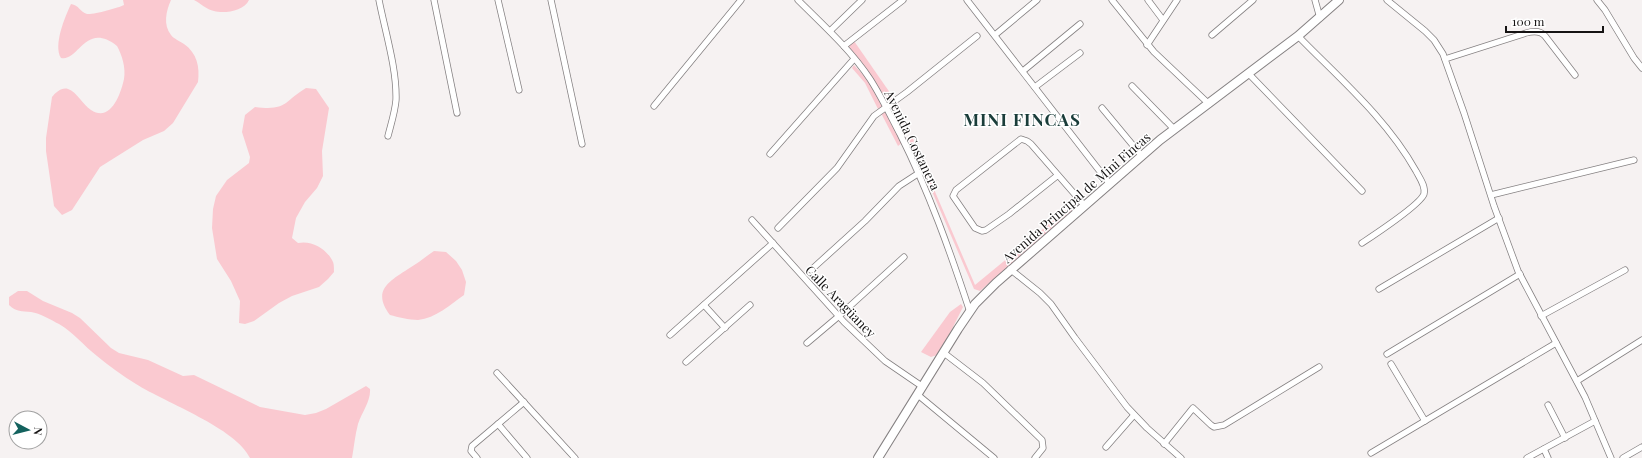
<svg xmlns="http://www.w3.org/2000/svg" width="1642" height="458" font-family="'Playfair Display',serif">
<rect width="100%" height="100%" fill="#f6f2f2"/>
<g fill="#fac9d0">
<path d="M123,0H171C166,11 163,25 171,35C174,39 180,41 184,44C197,53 200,67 198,82L173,123L164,131L143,140L100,167L72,210L62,215L54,206L46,151V138L52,97C56,92 62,87 68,89C77,92 83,105 91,110C111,123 121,93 124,79C126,68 122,55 117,46C85,21 79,62 61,58C53,45 65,17 71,4C79,5 80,12 87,14C93,15 118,8 124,5Z"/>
<path d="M194,0H249C244,11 224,14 214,11C207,10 200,3 194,0Z"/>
<polygon points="854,41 895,100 889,104 848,45"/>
<polygon points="854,65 868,80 883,106 878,109 865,83 852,68"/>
<path d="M306,88L316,89L329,108L322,151L323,176L317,188L305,202L296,218L292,238L298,243C312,240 327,249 333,262C334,264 334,269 334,272L328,279L319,287L292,296L279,303L254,321L245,324L239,323L240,301L231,281L217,259L212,228L213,209L216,196L227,180L249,163L250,157L242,132L245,115L255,107C287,111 283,102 306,88Z"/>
<polygon points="897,105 907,127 902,130 892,108"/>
<polygon points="885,110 902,143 898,146 881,113"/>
<polygon points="912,137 921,155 916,157 907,140"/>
<polygon points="921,159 975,285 1072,205 1075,208 980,291 974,289 919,161"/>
<path d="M434,251L446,252L456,261L462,270L466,282L464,295C450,305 436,318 418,320C409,320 398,317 390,315C372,291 388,282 408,269C417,264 425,257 434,251Z"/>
<path d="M18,291H27L43,301L72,313L80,318L111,348L119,353L148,360L183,376L194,375L260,407L305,415L316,413L326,409L366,386L370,389C371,401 362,412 358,424C355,435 354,447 352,458H250C236,428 166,403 136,384C123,376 109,366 97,356C84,346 73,332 59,324C51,320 40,313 31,312C22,311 16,312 9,305V297Z"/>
<polygon points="961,304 963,307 948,337 937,355 931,357 921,352 950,312"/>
</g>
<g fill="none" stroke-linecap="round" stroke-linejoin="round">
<g stroke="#858182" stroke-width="7">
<g id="street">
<path d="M379,0C385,31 397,69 396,100C395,112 391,124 388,136"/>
<polyline points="434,0 457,113"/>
<polyline points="498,0 519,90"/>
<polyline points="551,0 582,144"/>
<path d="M798,0C823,25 850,49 870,79C881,96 890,115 900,134C929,192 950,251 970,312"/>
<polyline points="967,0 1109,183"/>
<polyline points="1112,0 1154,52 1209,104"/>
<polyline points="1148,0 1163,20"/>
<polyline points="1315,0 1320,18"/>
<polyline points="1387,0 1425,31 1434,40 1443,54 1464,113 1494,206 1518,271 1585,397 1611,458"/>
<polyline points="1597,0 1605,10 1634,58 1642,68"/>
<polyline points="830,31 862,0"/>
<polyline points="995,35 1037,0"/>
<polyline points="1212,35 1253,0"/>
<path d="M1298,36C1340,79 1386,118 1416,171C1419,177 1426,186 1424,194C1420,205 1374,235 1362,243"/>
<polyline points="1147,45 1177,0"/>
<polyline points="844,46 903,0"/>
<path d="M1445,59L1526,33C1533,31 1540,30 1545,36L1575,75"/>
<polyline points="1023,71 1080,24"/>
<polyline points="1249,74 1362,191"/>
<polyline points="1132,86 1174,129"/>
<polyline points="1035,87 1080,53"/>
<polyline points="654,106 741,0"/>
<polyline points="1102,108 1141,155"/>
<polyline points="770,154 854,59"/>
<polyline points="1058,175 1009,214 986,230 982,231 975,228 953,196 956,190 1021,139 1027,141 1031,144 1078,198 1084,205"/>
<polyline points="1491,195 1634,160"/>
<polyline points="752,220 844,322 885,361 923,387"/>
<polyline points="778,228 837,168 874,116 907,92 977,36"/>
<polyline points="1010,269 1040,293 1051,304 1075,338 1127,407 1147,428 1181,458"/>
<polyline points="811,270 865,221 899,186 919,173"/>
<polyline points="1379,289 1499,218"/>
<polyline points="704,305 725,328"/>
<polyline points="1541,316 1625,270"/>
<polyline points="670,335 773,243"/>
<polyline points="807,343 839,316 904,257"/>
<polyline points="944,353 983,383 1042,440 1043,448 1035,458"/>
<polyline points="1387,354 1520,274"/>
<polyline points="686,362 750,305"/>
<polyline points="1391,364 1425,421"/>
<polyline points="497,373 575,458"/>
<polyline points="1577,381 1642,340"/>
<polyline points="918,395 994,458"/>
<polyline points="1548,405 1565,438"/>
<polyline points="498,424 527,458"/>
<polyline points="1164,444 1193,408 1211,425 1214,427 1224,425 1319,367"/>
<polyline points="1106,447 1134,415"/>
<polyline points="1544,449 1548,458"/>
<polyline points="1371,453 1556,343"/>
<polyline points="477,458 471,451 472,446 524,402"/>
<polyline points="1527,458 1595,421"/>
<polyline points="1623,458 1642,447"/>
</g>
</g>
<g stroke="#858182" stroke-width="10">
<polyline id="secondary" points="878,458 958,329 975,304 996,283 1160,140 1298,36 1339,0"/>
</g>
<use href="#street" stroke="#fff" stroke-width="5.5"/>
<use href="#secondary" stroke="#fff" stroke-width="8"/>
</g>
<g text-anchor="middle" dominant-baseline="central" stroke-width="3" stroke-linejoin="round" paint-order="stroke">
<g font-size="13" fill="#151313" stroke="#fff">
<text transform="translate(913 140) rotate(64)">Avenida Costanera</text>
<text transform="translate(1076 197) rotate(-41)">Avenida Principal de Mini Fincas</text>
<text transform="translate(841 301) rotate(46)">Calle Aragüaney</text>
</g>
<g font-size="17" font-weight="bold" letter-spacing="1" fill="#1a3d3a" stroke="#fff">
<text x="1022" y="119">MINI FINCAS</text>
</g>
</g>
<g transform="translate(28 430) rotate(97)"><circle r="19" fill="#ffffff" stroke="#a1a1a1"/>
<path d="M0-3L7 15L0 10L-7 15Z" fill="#13625e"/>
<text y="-6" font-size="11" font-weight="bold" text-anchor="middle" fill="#151313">N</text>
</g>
<path d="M1506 26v6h97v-6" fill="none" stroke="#151313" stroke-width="2"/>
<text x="1512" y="26" font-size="12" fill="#151313" stroke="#ffffff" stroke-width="3" paint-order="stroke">100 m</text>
</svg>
